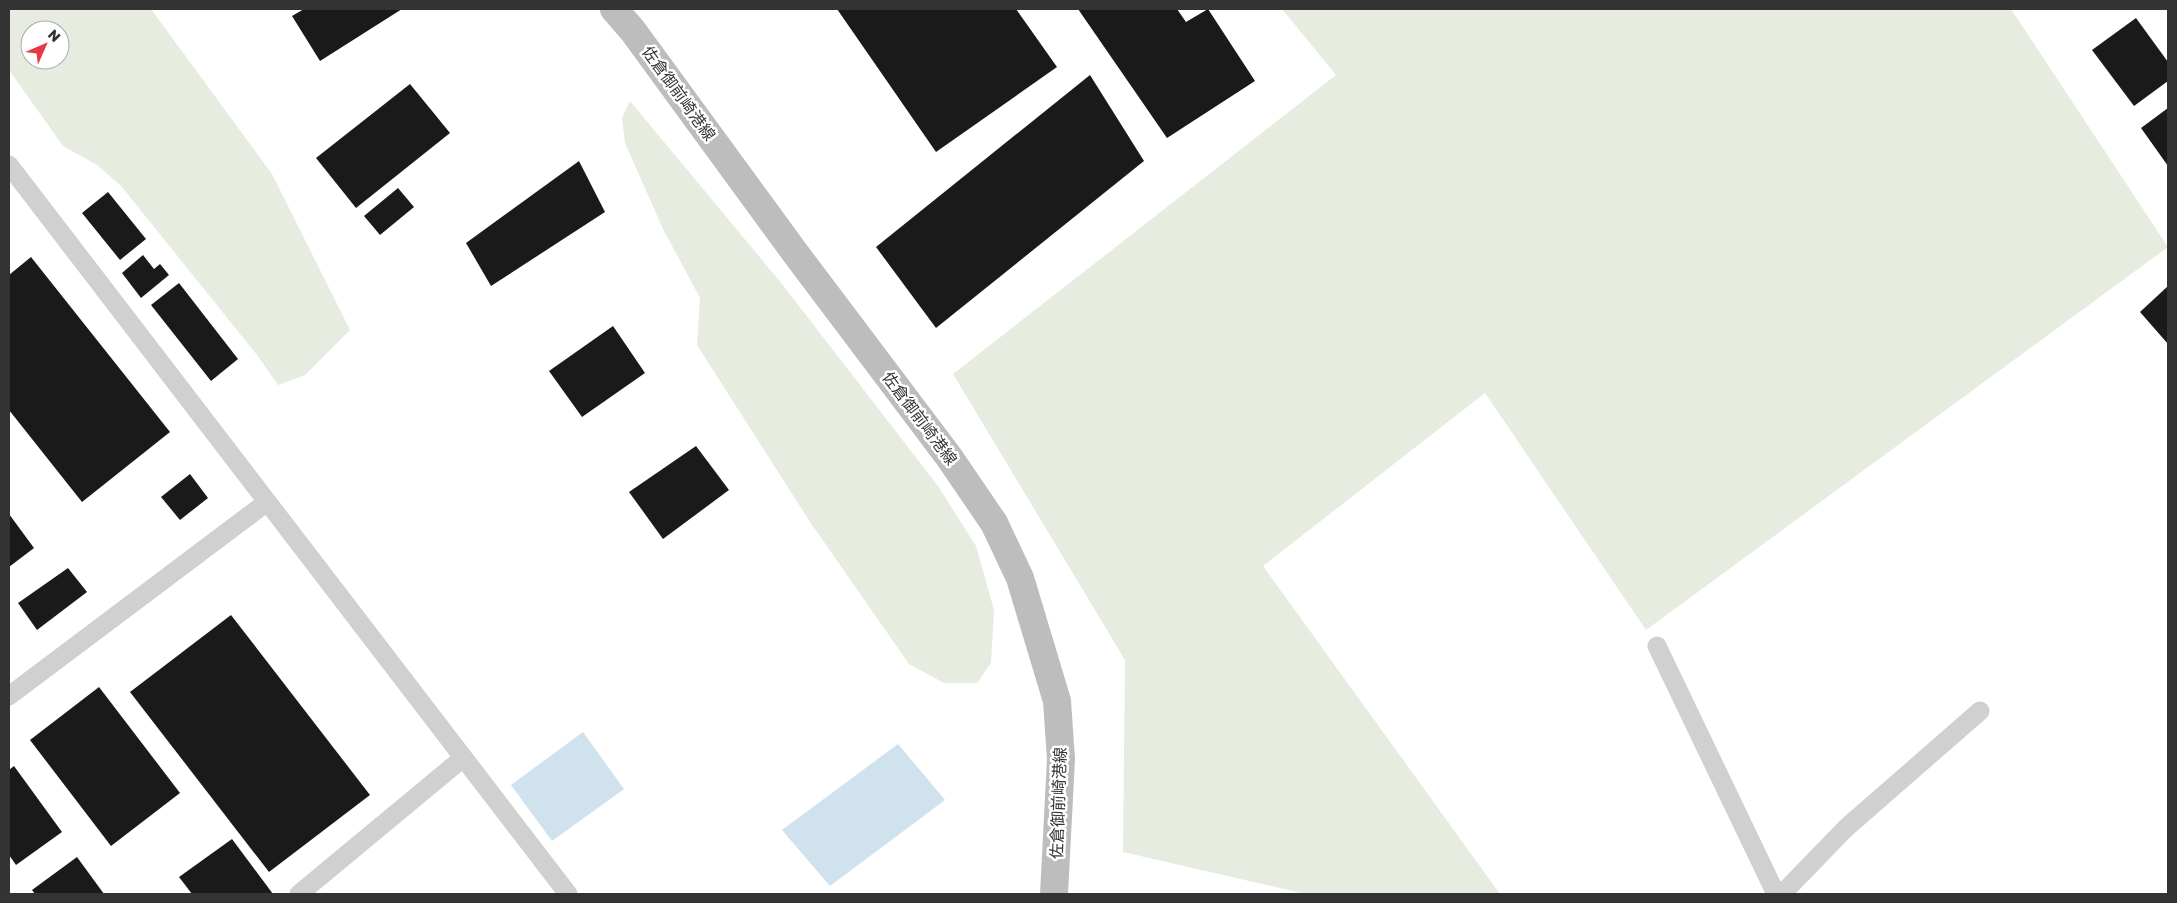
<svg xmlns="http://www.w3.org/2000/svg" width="2177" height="903" font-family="'Golos Text','Noto Sans JP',sans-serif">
<rect width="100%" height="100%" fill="#fff"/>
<g fill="#e6ecdf" fill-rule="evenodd">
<path d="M9,9H151L272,174L350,330L305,375L278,385L257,355L122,187L97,165L63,146L9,70ZM30,30H60V60H30Z"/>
<polygon points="1282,9 2011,9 2168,247 1646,630 1485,393 1263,566 1500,894 1306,894 1123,852 1125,660 953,374 1336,75"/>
<polygon points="630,101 782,284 938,486 976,546 994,610 991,663 977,683 944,683 909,664 810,522 697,345 700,298 663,229 625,143 622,118"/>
</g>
<g fill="#cfe2ee">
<polygon points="583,732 624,789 552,841 511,785"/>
<polygon points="898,744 945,800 830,886 782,830"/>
</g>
<g fill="#1a1a1a">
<polygon points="304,9 402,9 320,61 292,16"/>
<polygon points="837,9 1016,9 1057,67 936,152"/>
<polygon points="1078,9 1177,9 1186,22 1208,9 1255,81 1167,138"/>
<polygon points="2136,18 2168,62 2168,81 2134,106 2092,50"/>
<polygon points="1090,75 1144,161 936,328 876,247"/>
<polygon points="410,84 450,133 356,208 316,158"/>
<polygon points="2168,108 2168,166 2141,128"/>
<polygon points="579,161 605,212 491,286 466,243"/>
<polygon points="398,188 414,207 380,235 364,216"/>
<polygon points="108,192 146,239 120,260 82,213"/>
<polygon points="143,255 154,269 160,264 169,275 141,298 122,273"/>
<polygon points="31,257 170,432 82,502 9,410 9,275"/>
<polygon points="179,283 238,359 211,381 151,305"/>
<polygon points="2168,286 2168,344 2140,312"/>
<polygon points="613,326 645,373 582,417 549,371"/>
<polygon points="696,446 729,490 663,539 629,492"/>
<polygon points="190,474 208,498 180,520 161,497"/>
<polygon points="9,514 34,548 9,567"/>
<polygon points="68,568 87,592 37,630 18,603"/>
<polygon points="231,615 370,795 269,872 130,692"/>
<polygon points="99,687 180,793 111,846 30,740"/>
<polygon points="14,766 62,832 16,865 9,855 9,770"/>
<polygon points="232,839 273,894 192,894 179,877"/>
<polygon points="77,857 104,894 35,894 32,890"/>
</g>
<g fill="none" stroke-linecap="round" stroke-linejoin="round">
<g stroke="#d0d0d0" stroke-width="19">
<polyline points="9,165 568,894"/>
<polyline points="1657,646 1776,894"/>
<polyline points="9,696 267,502"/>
<polyline points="299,894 463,758"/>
<polyline points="1782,894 1846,828 1980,711"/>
</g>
<polyline stroke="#bdbdbd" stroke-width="28" points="614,9 633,31 796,254 949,457 994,523 1020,578 1057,701 1061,759 1054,894"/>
</g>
<g text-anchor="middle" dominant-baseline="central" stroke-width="5" stroke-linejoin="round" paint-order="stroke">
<g font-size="16" fill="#333" stroke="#fff">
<text transform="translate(679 93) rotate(54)">佐倉御前崎港線</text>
<text transform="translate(920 418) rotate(53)">佐倉御前崎港線</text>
<text transform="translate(1058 803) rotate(-88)">佐倉御前崎港線</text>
</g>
</g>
<rect width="2177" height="903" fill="none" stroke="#333333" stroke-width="20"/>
<g transform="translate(45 45) rotate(45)"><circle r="24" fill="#ffffff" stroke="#adadad"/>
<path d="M0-4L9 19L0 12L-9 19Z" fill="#e63946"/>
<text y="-8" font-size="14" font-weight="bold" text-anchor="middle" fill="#333333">N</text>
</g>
</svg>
